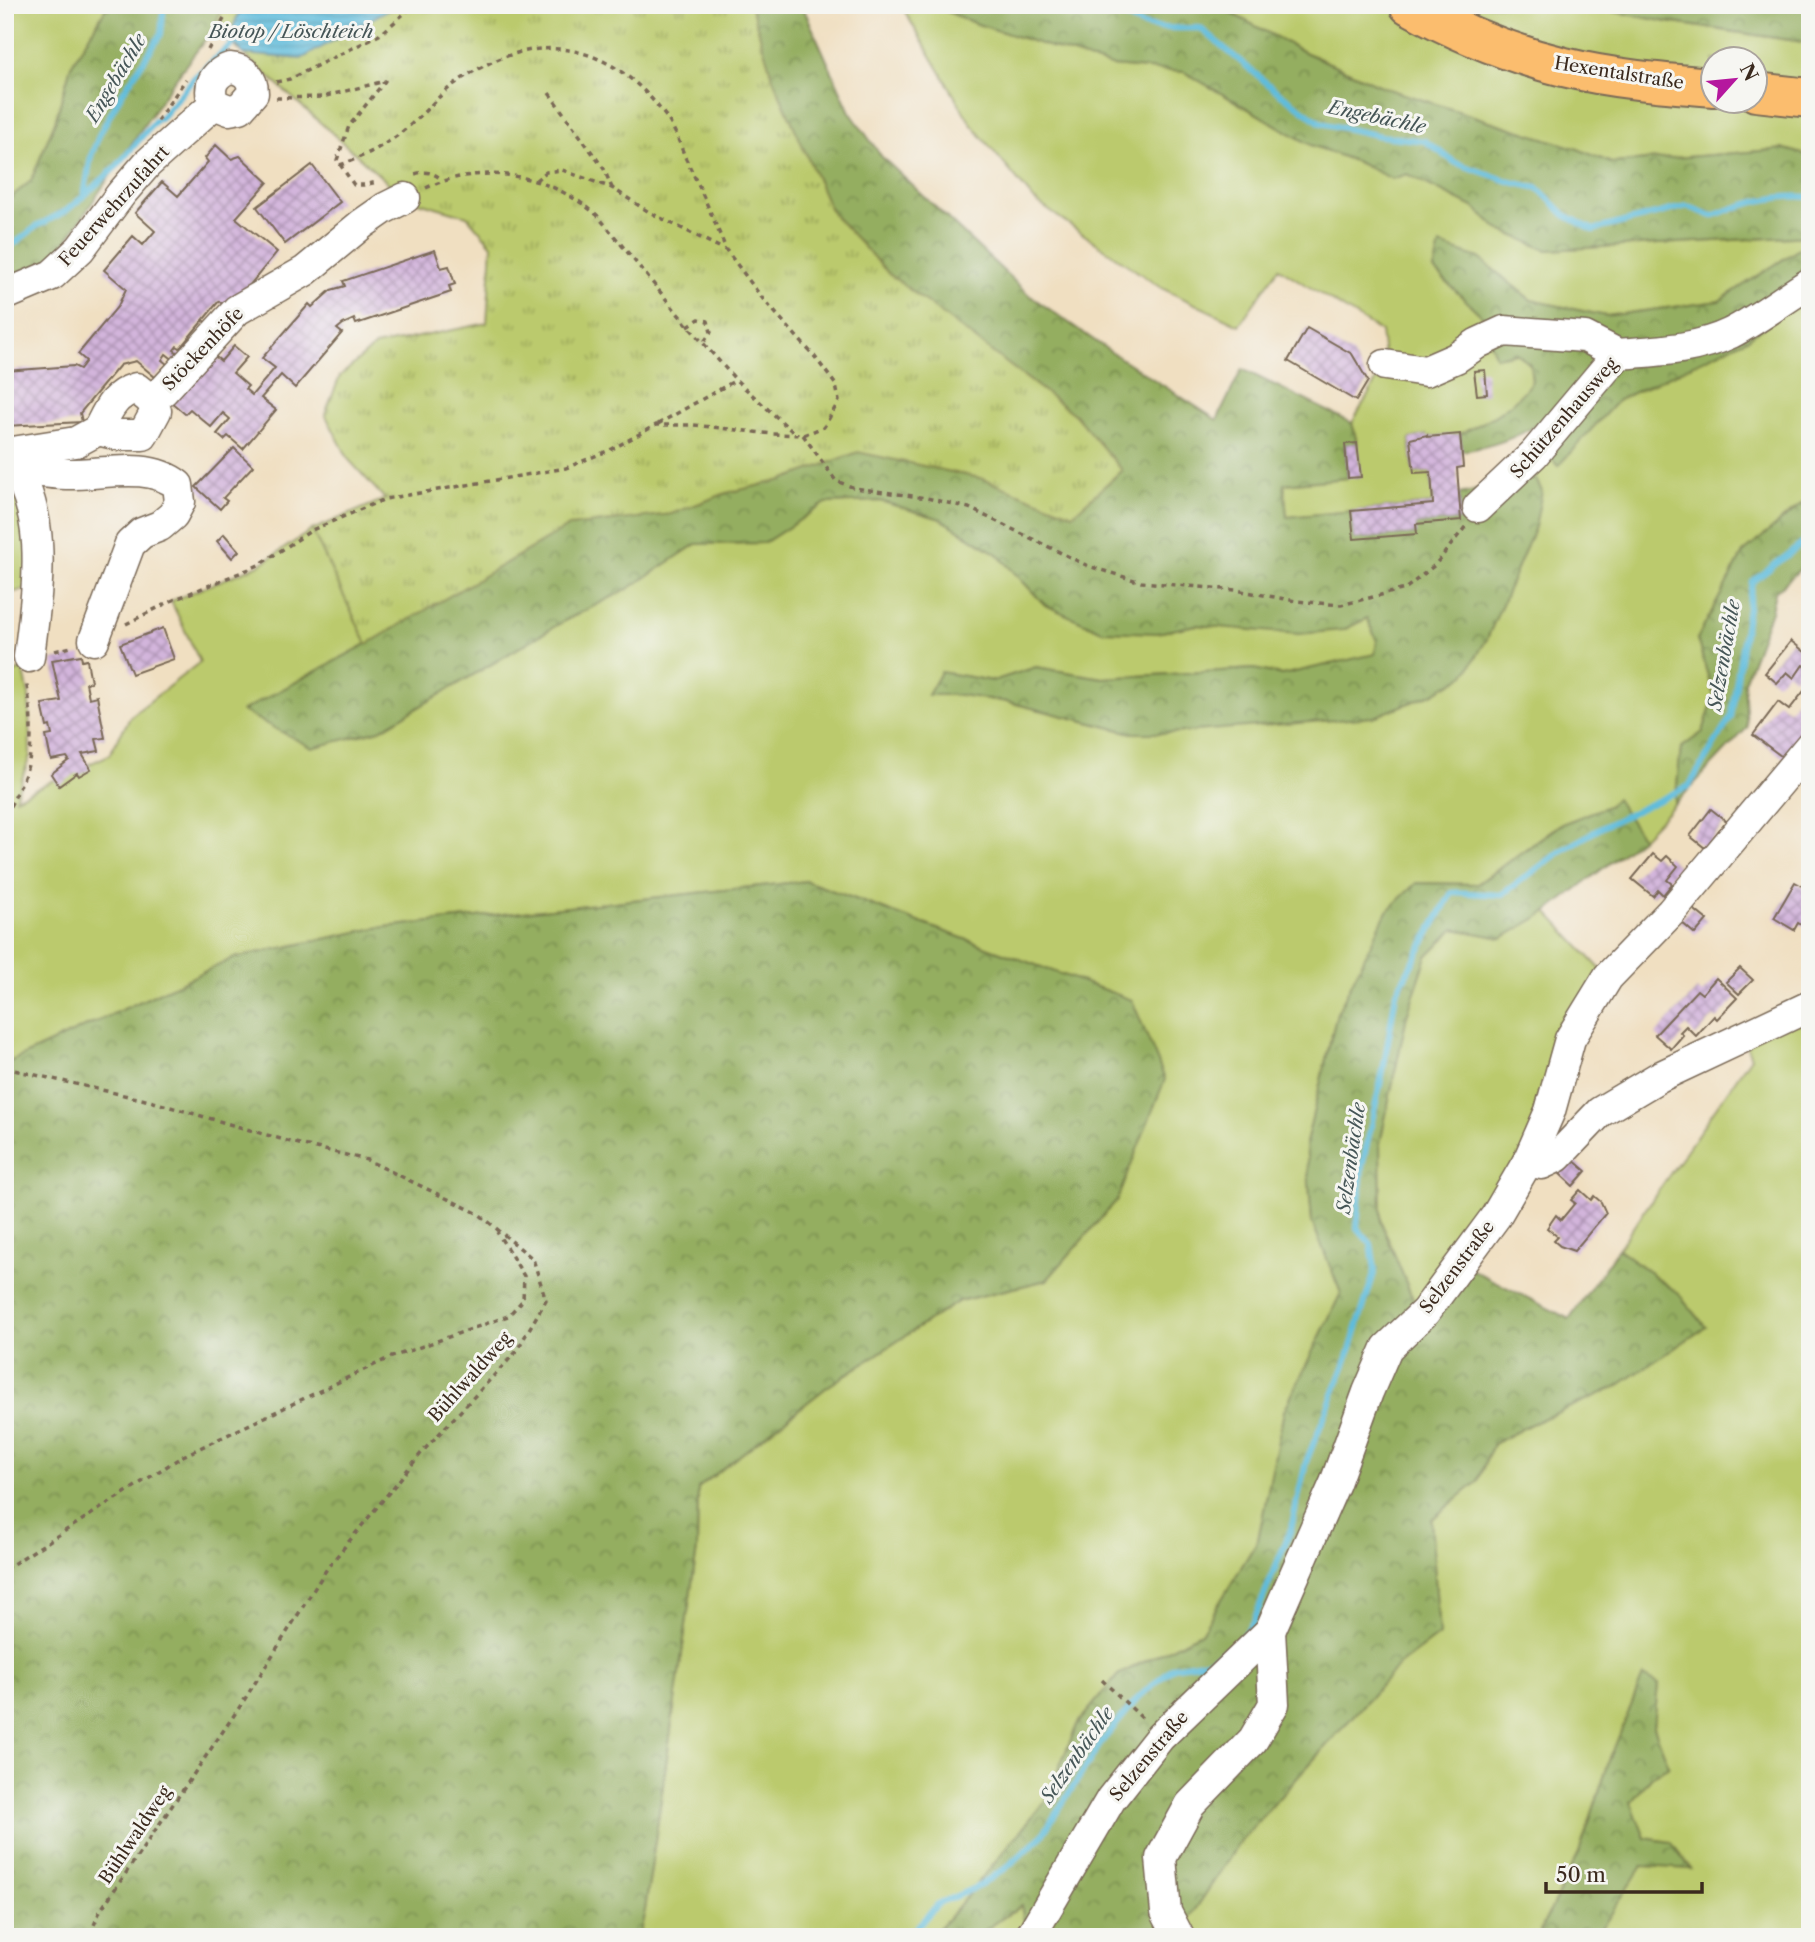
<svg xmlns="http://www.w3.org/2000/svg" width="1815" height="1942" font-family="'Libre Caslon Text',serif">
<defs>
<pattern id="forest-crowns" width="20" height="18" patternUnits="userSpaceOnUse" patternTransform="scale(1.75)"><rect width="20" height="18" fill="#94ae60"/><path d="M2 6a3 3 0 1 1 6 0M12 15a3 3 0 1 1 6 0" fill="none" stroke="#7a8e4f"/></pattern>
<pattern id="park-tufts" width="24" height="20" patternUnits="userSpaceOnUse" patternTransform="scale(1.75)"><rect width="24" height="20" fill="#bbca6d"/><path d="M3 7l-1-3M5 7V3M7 7l1-3M15 17l-1-3M17 17v-4M19 17l1-3" fill="none" stroke="#99a459"/></pattern>
<pattern id="water-rules" width="6" height="5" patternUnits="userSpaceOnUse" patternTransform="scale(1.75)"><rect width="6" height="5" fill="#5ebcdc"/><path d="M0 2.5h6" fill="none" stroke="#4f99b2"/></pattern>
<pattern id="building-cross-hatch" width="8" height="8" patternUnits="userSpaceOnUse" patternTransform="scale(1.75)"><rect width="8" height="8" fill="#d3b5dc"/><path d="M0 0l8 8M0 8l8-8" fill="none" stroke="#ac93b2"/></pattern>
</defs>
<rect width="100%" height="100%" fill="#f6f6f2"/>
<filter id="ink" filterUnits="userSpaceOnUse"><feTurbulence type="fractalNoise" baseFrequency=".0143" numOctaves="2"/><feDisplacementMap in="SourceGraphic" scale="14" xChannelSelector="R" yChannelSelector="G"/><feConvolveMatrix kernelMatrix="1 2 1 2 8 2 1 2 1" color-interpolation-filters="sRGB"/></filter>
<filter id="wash" filterUnits="userSpaceOnUse"><feTurbulence type="fractalNoise" baseFrequency=".00686" numOctaves="4" result="noise"/><feDisplacementMap in="SourceGraphic" scale="28" xChannelSelector="R" yChannelSelector="G"/><feGaussianBlur stdDeviation="1.57" result="paint"/><feColorMatrix in="noise" values="0 0 0 0 0 0 0 0 0 0 0 0 0 0 0 0 0 1.4 0 .05"/><feComposite in="paint" operator="in"/></filter>
<g filter="url(#wash)">
<rect width="100%" height="100%" fill="#f0dfc1"/>
<g fill="#bbca6d" stroke="#7b7a46" stroke-width="2" fill-rule="evenodd">
<polygon points="5,5 108,5 71,66 55,122 31,181 5,202"/>
<path d="M901,5H932L974,23L1111,66L1184,72L1311,145L1357,162L1392,178L1407,174L1475,208L1498,229L1547,250L1810,236V242L1719,301L1606,316L1531,300L1479,258L1434,270L1481,315L1504,331L1496,357L1516,353L1530,364L1532,381C1515,404 1489,425 1461,434C1451,437 1438,436 1427,437V435L1410,439L1414,473L1431,472L1433,504L1287,517L1284,484L1360,476L1357,443L1352,423L1385,366L1381,332L1279,268L1239,325L1161,288L1034,200L971,124Z"/>
<path d="M1216,5H1581L1673,23L1810,43V156L1785,149L1611,163L1577,149L1388,89L1300,50ZM1714,60H1756V102H1714Z"/>
<polygon points="1810,291 1810,497 1782,519 1697,639 1714,696 1703,732 1681,748 1675,804 1642,838 1615,799 1609,806 1559,825 1477,884 1416,883 1337,1013 1306,1143 1312,1222 1341,1293 1284,1411 1258,1540 1201,1633 1118,1675 1078,1723 1045,1801 949,1918 930,1937 639,1937 645,1910 697,1549 698,1488 827,1387 959,1301 1047,1280 1132,1000 806,881 376,928 234,958 5,1064 5,676 23,668 29,695 30,756 15,798 109,755 131,716 200,662 171,601 259,565 312,530 367,644 243,711 380,730 564,621 628,589 696,544 764,543 826,503 880,501 941,519 997,554 1045,605 1157,633 1196,625 1244,628 1343,630 1368,618 1377,641 1376,654 1282,675 1254,669 1103,678 1036,667 993,681 941,672 929,694 960,695 1008,702 1132,733 1487,639 1506,591 1527,462 1540,447 1558,465 1618,400 1747,339"/>
<polygon points="5,452 38,585 5,595"/>
<polygon points="1547,912 1608,977 1550,1111 1425,1312 1411,1295 1381,1222 1380,1143 1407,1015 1427,956 1454,929 1502,938"/>
<polygon points="1810,1006 1810,1937 1596,1937 1642,1865 1691,1868 1671,1843 1645,1838 1630,1802 1653,1775 1669,1766 1654,1727 1658,1684 1611,1756 1579,1853 1537,1937 1177,1937 1241,1840 1399,1665 1439,1635 1431,1520 1477,1482 1493,1444 1529,1425 1679,1294 1618,1249 1751,1057 1743,1038"/>
<polygon points="1022,1905 1027,1937 975,1937"/>
</g>
<g fill="url(#forest-crowns)" stroke="#686c3f" stroke-width="2">
<polygon points="108,5 223,5 214,28 173,82 55,258 5,279 5,202 31,181 55,122 71,66"/>
<polygon points="746,5 802,5 850,112 882,157 1029,295 1111,352 1217,420 1242,369 1352,423 1357,443 1345,445 1348,478 1284,484 1287,517 1351,511 1354,539 1416,534 1416,524 1461,520 1459,494 1474,491 1527,462 1542,491 1535,527 1487,639 1465,675 1432,694 1374,717 1170,733 1132,733 1008,702 960,695 928,695 941,672 993,681 1036,667 1103,678 1254,669 1282,675 1375,654 1377,641 1367,618 1343,630 1298,634 1196,625 1157,633 1102,631 1045,605 997,554 941,519 880,501 826,503 764,543 696,544 628,589 564,621 380,730 312,748 242,711 367,644 569,526 671,514 726,493 782,480 858,452 980,478 1073,513 1122,471 1075,415 889,274 832,213 773,79 751,8"/>
<polygon points="932,5 1216,5 1300,50 1388,89 1578,149 1611,163 1785,149 1810,156 1810,236 1547,250 1498,229 1475,208 1407,174 1392,179 1357,162 1311,145 1184,72 1111,66 974,23"/>
<polygon points="1580,5 1810,5 1810,43 1667,22"/>
<path d="M1810,242V291L1747,339L1618,400L1558,466L1540,447L1555,413C1526,434 1497,447 1461,451L1460,434C1491,419 1511,409 1532,381L1530,364L1516,353L1496,357L1488,338L1503,331L1481,315L1434,270L1440,245L1479,258L1531,300L1606,316L1719,301Z"/>
<polygon points="1810,497 1810,560 1775,592 1771,611 1744,682 1747,728 1675,804 1681,748 1703,732 1714,696 1697,639 1743,553"/>
<polygon points="1616,799 1642,838 1547,912 1502,938 1454,929 1427,956 1407,1015 1380,1143 1381,1222 1411,1295 1425,1312 1461,1264 1569,1319 1618,1249 1679,1294 1706,1327 1616,1387 1529,1425 1493,1444 1477,1482 1431,1520 1439,1635 1399,1665 1241,1840 1177,1937 1027,1937 1021,1905 975,1937 930,1937 949,1918 1045,1801 1078,1723 1118,1675 1201,1633 1258,1540 1284,1411 1341,1293 1312,1222 1306,1143 1337,1013 1387,911 1416,883 1478,884 1560,825 1608,806"/>
<polygon points="806,881 1132,1000 1165,1079 1117,1200 1047,1280 959,1301 827,1387 698,1488 697,1549 645,1910 639,1937 5,1937 5,1064 234,958 376,928"/>
<polygon points="1643,1676 1658,1684 1654,1727 1669,1766 1653,1775 1631,1802 1645,1838 1671,1842 1691,1869 1642,1866 1596,1937 1537,1937 1579,1853 1611,1756"/>
</g>
<polygon fill="url(#park-tufts)" stroke="#7b7a46" stroke-width="2" points="224,5 746,5 751,7 773,79 832,213 889,274 1075,415 1122,470 1073,514 980,478 858,452 782,480 726,493 671,514 569,526 367,644 312,530 385,499 349,460 325,414 340,376 375,346 487,323 492,245 467,216 405,198 214,28"/>
<polygon fill="url(#water-rules)" stroke="#4c737d" stroke-width="2" points="242,5 393,5 389,9 301,59 243,54 229,37"/>
<g fill="none" stroke-linecap="round" stroke-linejoin="round">
<g stroke="#5ebcdc" stroke-width="6">
<path d="M1112,5C1139,33 1164,28 1200,28L1274,89L1321,123L1381,136L1425,141L1456,163L1511,182L1538,188L1565,215L1593,230L1687,206L1712,216C1743,204 1776,194 1810,197"/>
<polyline points="160,119 195,77 233,43"/>
<polyline points="84,196 117,166 155,121"/>
<polyline points="5,251 37,226 66,211 84,196 91,156 100,133 121,95 161,34 164,5"/>
<polyline points="911,1937 915,1929 938,1904 981,1885 1006,1868 1041,1837 1103,1740 1139,1697 1173,1667 1208,1661 1237,1644 1254,1620 1291,1529 1306,1462 1348,1357 1375,1270 1371,1244 1357,1228 1362,1166 1383,1071 1396,993 1452,892 1501,895 1564,849 1608,824 1689,786 1731,717 1752,582 1810,538"/>
</g>
</g>
<g id="blocks">
<g fill="url(#building-cross-hatch)">
<polygon points="216,145 231,159 240,156 268,182 236,218 277,252 229,310 219,301 180,348 177,346 174,350 199,368 211,353 221,361 234,346 247,357 233,373 248,386 245,389 252,395 275,368 262,358 309,304 312,307 331,290 345,286 343,281 435,250 441,268 449,266 455,284 449,286 451,292 356,324 354,319 343,324 337,329 342,333 295,388 281,375 261,398 276,410 243,449 228,436 224,440 217,434 230,419 223,413 211,427 190,409 185,414 170,401 193,375 166,354 162,360 167,364 155,377 136,361 120,365 80,413 82,422 5,426 5,371 74,366 80,369 86,361 78,354 118,306 126,289 104,270 133,236 143,245 155,231 135,213 162,182 178,196 208,162 205,158"/>
<polygon points="312,165 340,202 285,244 257,207"/>
<polygon points="1307,328 1352,354 1368,381 1356,401 1288,361"/>
<polygon points="1485,370 1487,394 1477,395 1474,371"/>
<polygon points="1460,434 1463,467 1457,468 1461,520 1416,524 1417,534 1354,539 1351,511 1433,504 1431,472 1414,473 1410,439 1427,435 1427,437"/>
<polygon points="1357,443 1361,477 1348,478 1345,444"/>
<polygon points="234,448 253,466 223,498 227,501 220,509 196,487"/>
<polygon points="224,534 239,551 232,558 217,541"/>
<polygon points="163,628 174,659 132,674 120,644"/>
<polygon points="1791,641 1810,656 1810,670 1803,665 1794,678 1787,672 1777,683 1765,673"/>
<polygon points="81,655 82,661 87,660 91,682 86,683 89,698 97,696 105,738 96,739 99,751 82,754 91,769 79,776 77,773 59,786 51,774 69,760 67,757 51,760 46,736 52,735 50,726 47,727 42,704 61,701 52,660"/>
<polygon points="1807,687 1810,689 1810,726 1785,759 1753,735 1778,702 1789,710"/>
<polygon points="1711,809 1726,821 1705,848 1690,836"/>
<polygon points="1653,854 1662,861 1667,856 1678,866 1667,880 1672,884 1663,895 1658,890 1653,896 1632,879"/>
<polygon points="1795,882 1804,887 1806,883 1810,885 1810,907 1806,913 1810,916 1803,926 1798,923 1794,930 1774,918"/>
<polygon points="1691,907 1707,920 1695,934 1680,921"/>
<polygon points="1740,968 1753,980 1739,994 1726,982"/>
<polygon points="1716,978 1737,998 1717,1019 1714,1016 1696,1036 1686,1026 1680,1032 1683,1035 1671,1049 1655,1035 1697,990 1702,994"/>
<polygon points="1572,1159 1586,1171 1573,1186 1559,1173"/>
<polygon points="1580,1190 1591,1200 1594,1196 1601,1202 1606,1213 1574,1251 1560,1246 1554,1241 1558,1237 1547,1228 1556,1215 1561,1220 1575,1203 1571,1200"/>
</g>
</g>
</g>
<g filter="url(#ink)">
<use href="#blocks" fill-opacity="0" stroke="#7a6957" stroke-width="2"/>
<g fill="none" stroke-linecap="round" stroke-linejoin="round">
<g stroke="#7a6957" stroke-width="33">
<g id="minor">
<path d="M230,68C245,69 253,78 253,93L240,108L229,110L214,104C207,87 213,74 230,68Z"/>
<polyline points="5,295 52,275 80,249 121,194 147,164 214,104"/>
<polyline points="1385,365 1426,371 1456,358 1478,343 1504,331 1585,337 1618,354"/>
<path d="M98,430C108,410 113,395 136,388L151,400"/>
<polyline points="6,453 76,442 98,430 118,435 143,435 156,411 151,400 164,390 237,310 305,271 362,224 385,208 405,198"/>
<path d="M7,455C51,514 37,589 29,657"/>
<path d="M17,468C33,470 50,474 66,474C103,475 147,461 178,485L180,502L173,515L160,526L142,533L130,544L94,640"/>
<path d="M1478,507L1534,454L1618,354C1655,351 1696,350 1731,333C1758,319 1784,299 1810,283"/>
<polyline points="1528,1161 1542,1164 1557,1157 1600,1112 1659,1077 1810,1006"/>
<polyline points="1030,1937 1111,1799 1160,1737 1270,1631 1335,1483 1368,1392 1387,1348 1425,1312 1496,1216 1528,1161 1550,1111 1570,1039 1608,977 1671,912 1810,746"/>
<polyline points="1179,1937 1166,1912 1161,1858 1190,1805 1253,1740 1274,1704 1270,1631"/>
</g>
</g>
<g stroke="#7a6957" stroke-width="42">
<g id="major">
<path d="M1409,5C1457,32 1511,54 1564,67C1612,79 1664,83 1714,87"/>
<polyline points="1756,92 1810,98"/>
</g>
</g>
<g stroke="#7a6957" stroke-width="3.5" stroke-dasharray="5 5" stroke-linecap="butt">
<polyline points="208,50 231,5"/>
<polyline points="276,82 290,79 381,34 414,5"/>
<polyline points="549,93 604,169 612,188"/>
<polyline points="276,98 322,97 385,81 349,126 337,160 354,185 364,185 377,182"/>
<polyline points="157,121 186,79"/>
<path d="M340,165C365,156 389,144 409,126C427,111 440,93 460,80C538,27 612,42 667,118C675,130 680,144 685,157C700,187 713,218 726,249"/>
<path d="M415,174C427,170 433,173 443,180"/>
<path d="M426,188C484,161 550,175 597,215L688,326L736,380L794,433"/>
<polyline points="688,326 699,319 708,321 711,332 704,342"/>
<polyline points="658,424 736,380"/>
<polyline points="803,435 836,481 855,488 927,498 969,508 1088,566 1141,582 1236,590 1296,601 1341,605 1405,589 1435,565 1466,526"/>
<polyline points="126,624 171,601 259,565 312,530 385,499 566,468 612,449 656,425 694,425 772,434 803,435 824,427 839,401 836,385 815,357 763,299 727,251 649,212 612,188 562,170 546,172 536,180"/>
<polyline points="55,651 71,647"/>
<path d="M5,815C15,797 28,774 30,754C32,731 31,704 26,682"/>
<polyline points="5,1068 150,1101 291,1142 367,1160 479,1214 533,1259 546,1300 516,1352 423,1451 328,1567 243,1702 100,1911 89,1937"/>
<polyline points="5,1569 183,1456 389,1358 508,1316 523,1300 524,1276 497,1232"/>
<polyline points="1102,1680 1144,1720"/>
</g>
<use href="#minor" stroke="#fff" stroke-width="30"/>
<use href="#major" stroke="#fbbd6e" stroke-width="38"/>
</g>
</g>
<g text-anchor="middle" dominant-baseline="central" stroke-width="6" stroke-linejoin="round" paint-order="stroke">
<g font-size="18" fill="#3b2a1e" stroke="#f6f6f2">
<text transform="translate(1619 73) rotate(9)">Hexentalstraße</text>
<text transform="translate(114 206) rotate(-48)">Feuerwehrzufahrt</text>
<text transform="translate(203 349) rotate(-46)">Stöckenhöfe</text>
<text transform="translate(1564 418) rotate(-49)">Schützenhausweg</text>
<text transform="translate(1457 1267) rotate(-53)">Selzenstraße</text>
<text transform="translate(470 1377) rotate(-48)">Bühlwaldweg</text>
<text transform="translate(1149 1756) rotate(-50)">Selzenstraße</text>
<text transform="translate(135 1835) rotate(-56)">Bühlwaldweg</text>
</g>
<g font-size="19" font-style="italic" fill="#465657" stroke="#f6f6f2">
<text x="291" y="31">Biotop / Löschteich</text>
<text transform="translate(116 78) rotate(-59)">Engebächle</text>
<text transform="translate(1377 117) rotate(12)">Engebächle</text>
<text transform="translate(1724 655) rotate(-80)">Selzenbächle</text>
<text transform="translate(1351 1158) rotate(-82)">Selzenbächle</text>
<text transform="translate(1077 1755) rotate(-55)">Selzenbächle</text>
</g>
</g>
<rect width="1815" height="1942" fill="none" stroke="#f6f6f2" stroke-width="28"/>
<g transform="translate(1734 80) rotate(63)"><circle r="33" fill="#f6f6f2" stroke="#aba49d" stroke-width="2"/>
<path d="M0-5L12 26L0 18L-12 26Z" fill="#b5179e"/>
<text y="-10" font-size="19" font-weight="bold" text-anchor="middle" fill="#3b2a1e">N</text>
</g>
<path d="M1546 1882v10h156v-10" fill="none" stroke="#3b2a1e" stroke-width="3.5"/>
<text x="1556" y="1882" font-size="21" fill="#3b2a1e" stroke="#f6f6f2" stroke-width="5" paint-order="stroke">50 m</text>
</svg>
